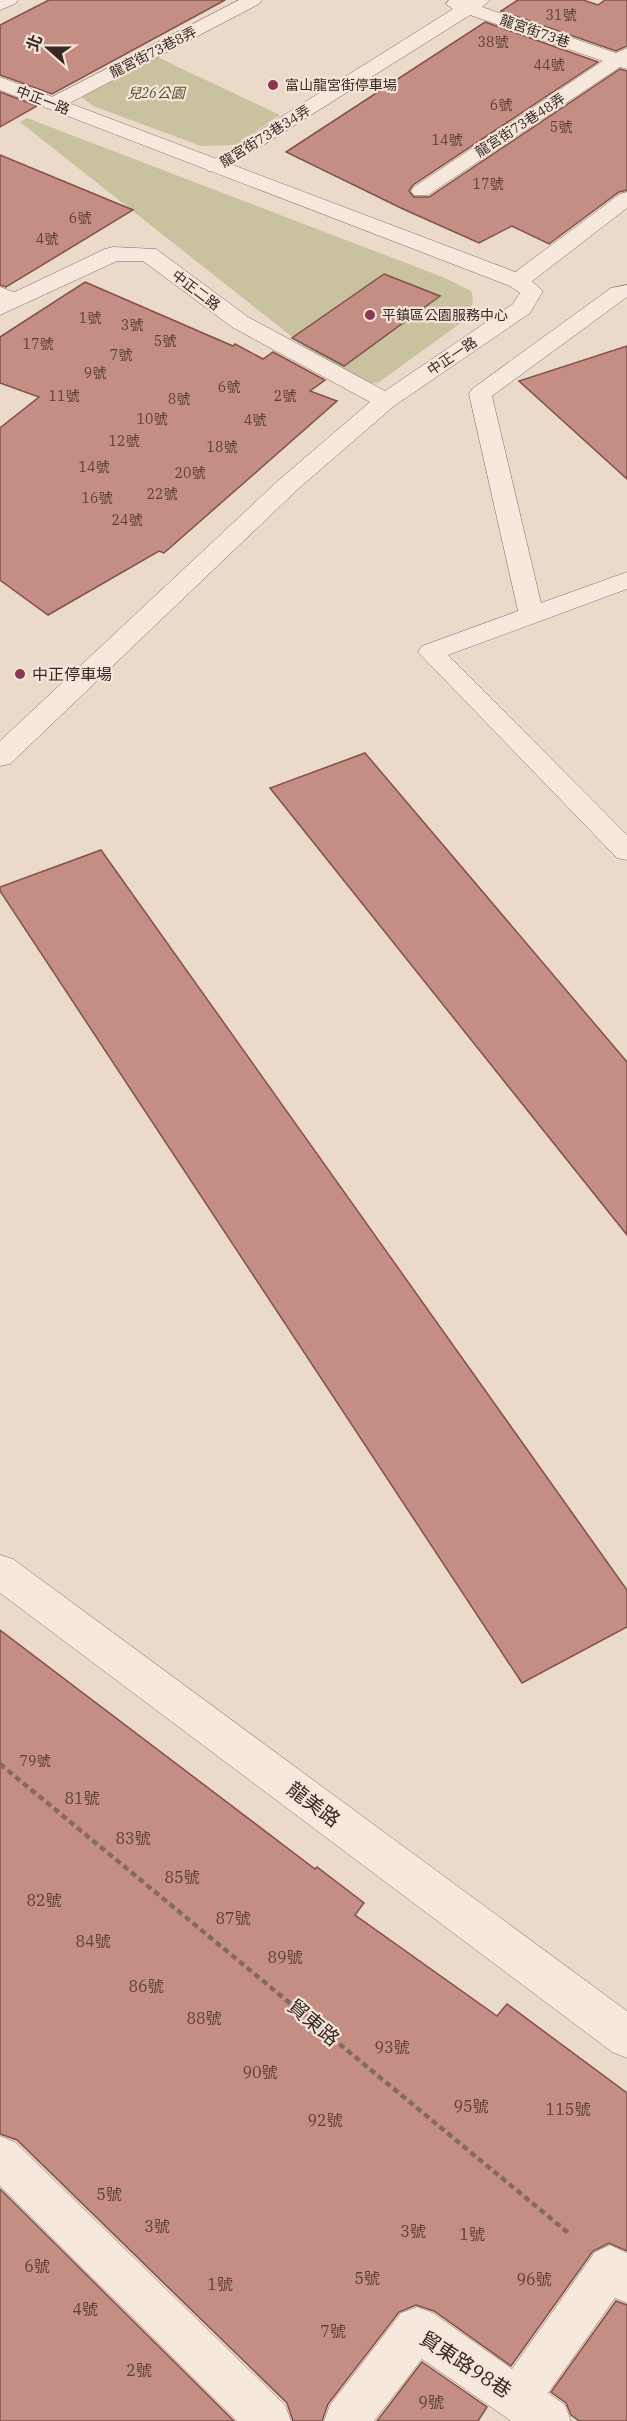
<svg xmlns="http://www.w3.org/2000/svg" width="627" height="2421" font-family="'IBM Plex Serif','Noto Sans TC',serif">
<rect width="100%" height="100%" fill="#ebd9ca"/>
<g fill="#c8c29e">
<polygon points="153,55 280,115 235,145 201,146 93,106 80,96"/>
<path d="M27,118L445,278L471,291C476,304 469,312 462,322L378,383L361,384L343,377L20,122Z"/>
</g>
<g fill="#c58e84" stroke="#825148" stroke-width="1.5">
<polygon points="49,0 225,0 52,94 0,75 0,25"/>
<polygon points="518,0 583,0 598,5 605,0 627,0 627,46 616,51 501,11"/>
<polygon points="485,22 598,62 413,185 409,191 414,197 429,197 620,69 627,71 627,190 619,192 549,244 512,226 479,243 403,209 286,152"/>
<polygon points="0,92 37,106 0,127"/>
<polygon points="0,155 133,210 6,287 0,285"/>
<polygon points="384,274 440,296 344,366 292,338"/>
<polygon points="85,282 233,346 235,344 263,359 273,352 325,380 310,391 337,401 164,553 159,551 48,615 0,580 0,428 39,397 0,383 0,337"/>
<polygon points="627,346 627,479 519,381"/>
<polygon points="365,753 627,1062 627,1235 270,788"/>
<polygon points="101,850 627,1590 627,1627 522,1683 0,891 0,887"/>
<polygon points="0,1630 315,1869 317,1867 364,1903 355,1915 497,2016 507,2004 627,2093 627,2251 609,2243 593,2251 511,2366 434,2311 416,2305 399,2312 328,2404 322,2421 293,2421 287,2403 17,2140 0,2134"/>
<polygon points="0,2189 234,2421 0,2421"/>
<polygon points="616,2301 627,2305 627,2421 579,2421 571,2415 566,2403 551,2392"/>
<polygon points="422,2362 487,2407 478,2421 377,2421"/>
</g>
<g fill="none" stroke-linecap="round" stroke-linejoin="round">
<g stroke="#856a60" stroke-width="1">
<g id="lane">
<polygon points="239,0 262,0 259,4 60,108 46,108 43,104 46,100"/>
<polygon points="449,0 490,0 482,7 616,53 627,48 627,69 620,67 428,195 414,195 411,191 414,187 603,61 470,15 222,171 208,171 205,167 208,163 453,9 446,4"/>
<polygon points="627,192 627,208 526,286 518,287 510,286 507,281 510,276 620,194"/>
<polygon points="627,285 627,297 492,396 541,603 627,572 627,589 448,655 627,835 627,860 617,858 418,652 422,646 518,611 469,394 472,389 611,288"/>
<polygon points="0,287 22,295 25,300 22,305 14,306 0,301"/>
<polygon points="0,2136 15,2142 285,2405 291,2421 237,2421 0,2186"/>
<polygon points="610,2245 627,2253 627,2303 615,2298 548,2393 565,2405 571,2421 511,2421 422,2359 374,2421 324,2421 330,2405 401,2313 417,2307 433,2313 512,2369 595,2252"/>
</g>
</g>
<g stroke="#856a60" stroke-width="1">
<g id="street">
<polygon points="0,0 18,0 15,4 0,10"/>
<polygon points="0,77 526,276 543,291 530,313 394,406 298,489 10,764 0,766 0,741 280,479 370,402 232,327 143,261 117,261 0,315 0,299 105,249 113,247 156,249 248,317 385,391 513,304 520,293 510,286 0,90"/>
<polygon points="0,1555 13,1559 627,2011 627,2058 612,2052 0,1593"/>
</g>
</g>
<polyline stroke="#856a60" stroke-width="4.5" stroke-dasharray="6 4" stroke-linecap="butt" points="0,1764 571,2235"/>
<use href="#lane" fill="#f6e8dc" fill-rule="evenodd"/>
<use href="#street" fill="#f6e8dc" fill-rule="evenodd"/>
</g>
<g fill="#8e364d" stroke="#f3e5d9" stroke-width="2">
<circle cx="273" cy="85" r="6"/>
<circle cx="370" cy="315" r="6"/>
<circle cx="20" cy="674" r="6"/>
</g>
<g text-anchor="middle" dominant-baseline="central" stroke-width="4.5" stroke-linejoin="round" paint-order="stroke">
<g font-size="14" fill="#5b413a">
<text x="561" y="15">31號</text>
<text x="493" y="42">38號</text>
<text x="549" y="65">44號</text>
<text x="501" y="105">6號</text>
<text x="561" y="127">5號</text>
<text x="447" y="140">14號</text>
<text x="488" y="184">17號</text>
<text x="80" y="218">6號</text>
<text x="47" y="239">4號</text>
<text x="90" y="318">1號</text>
<text x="132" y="325">3號</text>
<text x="165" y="341">5號</text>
<text x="38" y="344">17號</text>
<text x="121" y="355">7號</text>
<text x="95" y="373">9號</text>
<text x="229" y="387">6號</text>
<text x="64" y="396">11號</text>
<text x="285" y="396">2號</text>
<text x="179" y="399">8號</text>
<text x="152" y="419">10號</text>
<text x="255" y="420">4號</text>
<text x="124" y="441">12號</text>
<text x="222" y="447">18號</text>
<text x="94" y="467">14號</text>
<text x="190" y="473">20號</text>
<text x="162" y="494">22號</text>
<text x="97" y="498">16號</text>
<text x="127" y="520">24號</text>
<text x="35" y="1761">79號</text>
</g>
<g font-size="14" fill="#382722" stroke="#f3e5d9">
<text transform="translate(535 31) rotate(19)">龍宮街73巷</text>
<text transform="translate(153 52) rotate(-27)">龍宮街73巷8弄</text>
<text transform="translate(43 100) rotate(21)">中正一路</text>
<text transform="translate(520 125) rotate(-33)">龍宮街73巷48弄</text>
<text transform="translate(265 136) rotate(-32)">龍宮街73巷34弄</text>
<text transform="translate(196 290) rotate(37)">中正二路</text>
<text transform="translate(452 356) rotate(-34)">中正一路</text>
</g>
<g font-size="14" fill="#382722" stroke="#f3e5d9" text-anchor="start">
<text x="285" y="85">富山龍宮街停車場</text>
<text x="382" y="315">平鎮區公園服務中心</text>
</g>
<g font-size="14" font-style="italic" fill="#52522b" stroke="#f3e5d9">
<text x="156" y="93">兒26公園</text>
</g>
<g font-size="16" fill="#382722" stroke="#f3e5d9" text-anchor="start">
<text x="32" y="674">中正停車場</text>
</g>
<g font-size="16" fill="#5b413a">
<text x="82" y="1798">81號</text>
<text x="133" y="1838">83號</text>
<text x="182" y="1877">85號</text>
<text x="44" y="1900">82號</text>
<text x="233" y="1918">87號</text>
<text x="93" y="1941">84號</text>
<text x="285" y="1957">89號</text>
<text x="146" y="1986">86號</text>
<text x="204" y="2018">88號</text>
<text x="392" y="2047">93號</text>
<text x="260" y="2072">90號</text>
<text x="471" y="2106">95號</text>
<text x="568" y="2109">115號</text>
<text x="325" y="2120">92號</text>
<text x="109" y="2194">5號</text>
<text x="157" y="2226">3號</text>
<text x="413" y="2231">3號</text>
<text x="472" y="2234">1號</text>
<text x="37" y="2266">6號</text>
<text x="367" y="2278">5號</text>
<text x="534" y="2279">96號</text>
<text x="220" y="2284">1號</text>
<text x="85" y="2309">4號</text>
<text x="333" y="2331">7號</text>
<text x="139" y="2370">2號</text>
<text x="431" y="2402">9號</text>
</g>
<g font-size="20" fill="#382722" stroke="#f3e5d9">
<text transform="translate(314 1804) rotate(37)">龍美路</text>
<text transform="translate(314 2022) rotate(40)">貿東路</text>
<text transform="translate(466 2364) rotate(33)">貿東路98巷</text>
</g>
</g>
<g transform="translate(48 48) rotate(291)" stroke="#f3e5d9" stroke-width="4.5" paint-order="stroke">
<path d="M0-4.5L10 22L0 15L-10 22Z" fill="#382722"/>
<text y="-9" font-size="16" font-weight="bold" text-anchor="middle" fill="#382722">北</text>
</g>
</svg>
